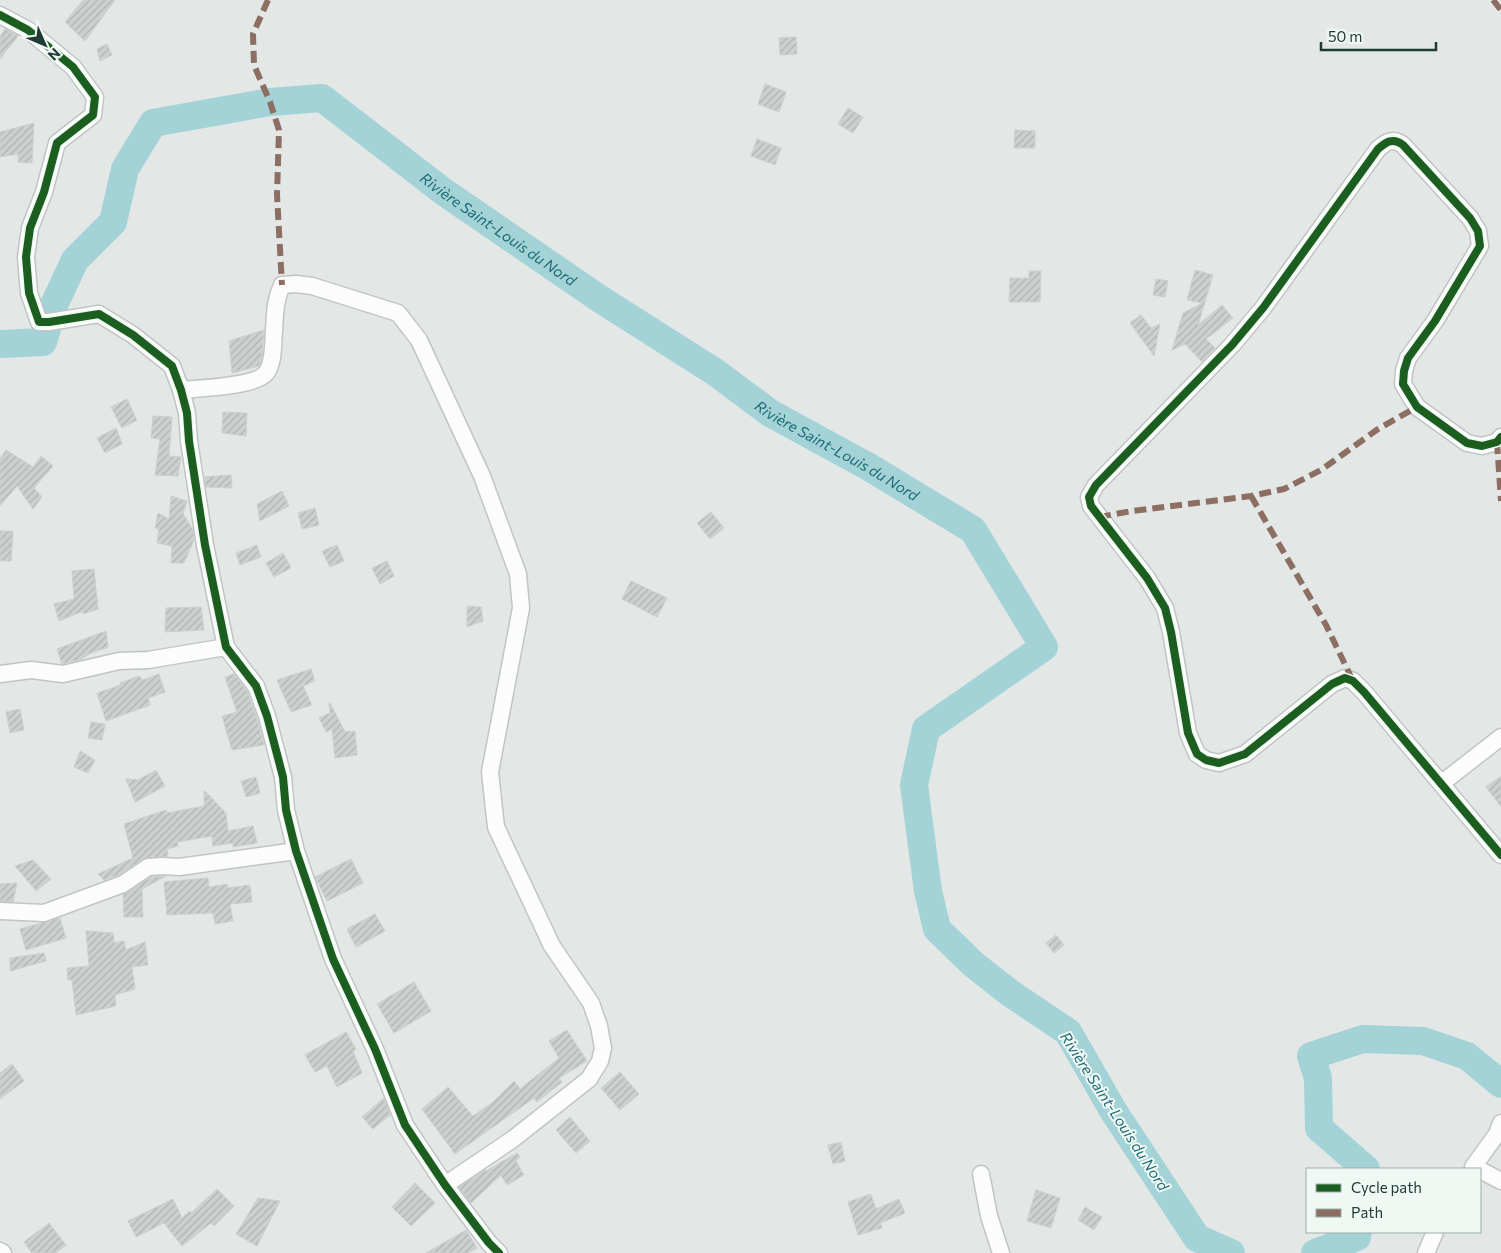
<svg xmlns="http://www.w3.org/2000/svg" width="1501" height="1253" font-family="Commissioner,sans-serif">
<defs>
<pattern id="building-hatch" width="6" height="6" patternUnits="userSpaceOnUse" patternTransform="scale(1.25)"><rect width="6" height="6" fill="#ccd1cf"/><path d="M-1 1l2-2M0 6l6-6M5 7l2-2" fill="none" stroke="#afb4b2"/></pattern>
</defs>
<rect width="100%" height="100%" fill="#e3e8e6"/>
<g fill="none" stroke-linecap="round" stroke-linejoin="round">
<g stroke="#a3d2d7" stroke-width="28">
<path id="s1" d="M0,344L43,342L54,305L75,260L113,222L125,169L153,123L270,102L322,98L444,192L600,299L715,372L770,413L869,467L973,530L1044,647L926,729L914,785L928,891L937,929L973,964L1010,993L1068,1032L1114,1112L1197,1238L1231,1253"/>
<polyline points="1366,1169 1319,1128 1318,1078 1311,1056 1363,1039 1423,1041 1467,1056 1501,1084"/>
<polyline points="1315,1253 1357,1237 1358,1232"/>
</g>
</g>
<g fill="url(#building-hatch)" stroke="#ccd1cf">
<polygon points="83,0 115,0 85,41 65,22"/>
<polygon points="5,29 18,36 0,59 0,37"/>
<polygon points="796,37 797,54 780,55 779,38"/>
<polygon points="107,44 112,55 100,61 97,49"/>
<polygon points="765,84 786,92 779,112 758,104"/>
<polygon points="848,108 863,117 853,133 838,124"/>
<polygon points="34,123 32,163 18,162 18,154 0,157 0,132"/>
<polygon points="1015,130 1035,131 1035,148 1014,148"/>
<polygon points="757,139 781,148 775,165 751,156"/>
<polygon points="1195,270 1213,275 1198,325 1222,305 1233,318 1206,339 1215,348 1202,362 1185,344 1172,350 1183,313 1203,303 1187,300"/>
<polygon points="1029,271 1041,271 1040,302 1009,302 1010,278 1029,278"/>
<polygon points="1156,279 1168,281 1165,297 1153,295"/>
<polygon points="1141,315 1151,328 1160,324 1154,356 1130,323"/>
<polygon points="264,330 262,356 259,366 232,373 229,341"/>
<polygon points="127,399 137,420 122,428 111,407"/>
<polygon points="223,412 247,413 246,436 222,433"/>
<polygon points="153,416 172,417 169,456 181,457 178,476 155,475 160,439 151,438"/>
<polygon points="116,428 122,444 105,453 97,438"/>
<polygon points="6,450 33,467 41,456 53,466 34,488 42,497 33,509 17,486 0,506 0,459"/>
<polygon points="231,475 232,488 206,487 205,477"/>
<polygon points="282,491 289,506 260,521 257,504"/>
<polygon points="171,496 187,501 183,514 193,530 194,540 184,563 171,563 172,546 157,543 159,529 155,528 158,513 169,519"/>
<polygon points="315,508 319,525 302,529 298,513"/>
<polygon points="711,512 724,528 710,539 697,523"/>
<polygon points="0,531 13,531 11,561 0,561"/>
<polygon points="257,545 261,557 240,565 236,553"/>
<polygon points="337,545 344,561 330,567 322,551"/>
<polygon points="283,553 291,568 274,577 266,563"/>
<polygon points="387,561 394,576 380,584 372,568"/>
<polygon points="94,569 98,609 83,614 83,611 59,621 54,604 74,599 72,571"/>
<polygon points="631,581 667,598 657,617 622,599"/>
<polygon points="467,606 481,607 483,621 467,627"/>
<polygon points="201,607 204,630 165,632 166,608"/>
<polygon points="106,631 108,647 89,654 82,659 62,664 57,649"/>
<polygon points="311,669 315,681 303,686 312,705 291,712 277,680"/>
<polygon points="159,674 165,692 148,698 150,705 106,721 97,693 121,685 120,683 139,676 143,680"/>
<polygon points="234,674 247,691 257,719 264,745 232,750 222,716 237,712 225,677"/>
<polygon points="330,703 345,732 355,731 357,755 335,758 332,729 326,732 319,718 330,713 329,704"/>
<polygon points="20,709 24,730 10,733 6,712"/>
<polygon points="91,722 105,724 102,740 88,738"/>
<polygon points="80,751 95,760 88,773 74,767"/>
<polygon points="156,770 165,786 135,802 126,779 138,780"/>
<polygon points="1501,776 1501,807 1486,787"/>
<polygon points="256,777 260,793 246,797 241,781"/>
<polygon points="204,790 226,813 228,831 253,826 257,843 233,847 233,843 213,846 212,836 177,842 178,846 167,849 168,856 143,859 118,875 104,880 98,874 133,858 124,824 166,810 167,813 204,806"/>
<polygon points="351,859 363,883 327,901 315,877"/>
<polygon points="33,860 51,879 36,891 15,866"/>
<polygon points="166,876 142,889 143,917 124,917 123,895 151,877"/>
<polygon points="208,878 209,887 227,884 228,888 250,885 252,902 230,904 233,921 215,924 213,913 167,915 164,882"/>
<polygon points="17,883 13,902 0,901 0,884"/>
<polygon points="375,914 385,931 356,947 347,929"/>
<polygon points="60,918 66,938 26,950 20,929"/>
<polygon points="86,931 113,933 114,943 124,941 126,950 145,942 148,965 132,967 135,989 115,995 116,1006 76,1015 72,980 68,980 67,968 89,966"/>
<polygon points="1056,935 1064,945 1054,953 1046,943"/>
<polygon points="44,953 46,961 10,971 10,958"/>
<polygon points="414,982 431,1011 394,1033 377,1004"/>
<polygon points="567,1030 587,1061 559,1078 562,1082 537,1102 534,1098 455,1154 422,1109 448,1087 473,1116 493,1102 514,1081 520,1089 559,1058 549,1041"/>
<polygon points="346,1032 356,1049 353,1051 362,1073 337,1087 327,1066 315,1072 305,1055"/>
<polygon points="12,1064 24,1081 0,1099 0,1073"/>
<polygon points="620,1072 639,1094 620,1110 601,1088"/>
<polygon points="384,1098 390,1115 373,1129 362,1117"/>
<polygon points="570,1117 590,1141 576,1153 556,1130"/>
<polygon points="841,1142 845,1161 833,1164 828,1145"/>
<polygon points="517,1153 520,1157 516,1161 524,1175 507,1185 501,1175 471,1203 459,1187 485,1170 486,1171"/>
<polygon points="415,1183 435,1203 411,1226 392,1207"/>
<polygon points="217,1189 234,1206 214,1226 211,1223 182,1246 164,1223 136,1237 128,1221 173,1199 182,1218 190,1211 191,1213"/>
<polygon points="1036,1190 1060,1198 1051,1228 1027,1221"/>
<polygon points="871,1194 876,1209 899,1199 905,1213 880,1223 882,1228 858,1235 848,1202"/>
<polygon points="258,1198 280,1201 257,1246 236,1234"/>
<polygon points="1085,1207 1102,1217 1094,1230 1078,1220"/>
<polygon points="49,1223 66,1245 56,1253 32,1253 24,1242"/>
<polygon points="466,1230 477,1248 468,1253 426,1253"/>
</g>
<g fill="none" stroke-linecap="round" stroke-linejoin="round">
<g stroke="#c0c5c3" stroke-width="19">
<g id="minor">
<polyline points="0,15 28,30 73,67 95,97 93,115 57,143 44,192 30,228 26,257 29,293 39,322 49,322 99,314 133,335 172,366 181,390 187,413 189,441 205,545 226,647 256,686 267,716 283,777 286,810 296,851 333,959 375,1049 405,1125 445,1185 489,1243 499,1253"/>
<path d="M181,390C200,388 257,387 267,372C274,361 273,343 274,330C275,314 275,300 282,285L296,284L312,286L398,313L419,340L482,476L518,574L521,608L490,772L496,827L552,946L591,1003L599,1026L603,1048L600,1061L589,1079L513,1139L445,1185"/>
<path d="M1501,437L1497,442L1482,446L1467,443L1417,407L1403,384L1404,371L1408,358L1435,321L1480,246L1478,231L1470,218L1403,145C1393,137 1386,142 1378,149L1263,308L1232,345L1096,485L1089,497L1091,506L1147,578L1165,608L1171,632L1188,733L1197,754L1206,760L1219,763L1245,754L1332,684L1345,678L1353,681L1364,692L1501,855"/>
<polyline points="0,674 31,670 63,674 119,661 148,660 226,647"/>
<polyline points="1442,783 1501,737"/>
<polyline points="0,911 44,913 123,884 148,867 162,866 179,867 296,851"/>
<polyline points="1473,1167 1497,1134 1501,1123"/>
<polyline points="1480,1170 1501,1181"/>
<polyline points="981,1174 989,1216 1001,1253"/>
<polyline points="0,1251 3,1253"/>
<polyline points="1426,1253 1435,1232"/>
</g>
</g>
<use href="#minor" stroke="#fbfcfb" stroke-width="16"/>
<g stroke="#8d6e63" stroke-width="6" stroke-dasharray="12 6" stroke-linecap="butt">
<polyline points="268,0 253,34 254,65 270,102 279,130 277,195 282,285"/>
<polyline points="1493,0 1501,10"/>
<polyline points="1497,442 1501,501"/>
<polyline points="1251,496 1326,625 1353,681"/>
<polyline points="1099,517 1132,511 1251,496 1284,489 1321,470 1378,429 1417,407"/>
</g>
<g stroke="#f0f8f4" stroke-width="11">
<g id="cycleway">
<polyline points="0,15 28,30 73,67 95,97 93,115 57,143 44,192 30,228 26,257 29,293 39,322 49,322 99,314 133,335 172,366 181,390 187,413 189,441 205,545 226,647 256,686 267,716 283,777 286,810 296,851 333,959 375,1049 405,1125 445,1185 489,1243 499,1253"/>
<path d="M1501,437L1497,442L1482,446L1467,443L1417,407L1403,384L1404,371L1408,358L1435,321L1480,246L1478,231L1470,218L1403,145C1393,137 1386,142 1378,149L1263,308L1232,345L1096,485L1089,497L1091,506L1147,578L1165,608L1171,632L1188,733L1197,754L1206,760L1219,763L1245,754L1332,684L1345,678L1353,681L1364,692L1501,855"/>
</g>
</g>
<use href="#cycleway" stroke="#1b5e20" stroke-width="8"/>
</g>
<g text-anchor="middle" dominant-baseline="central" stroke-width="4" stroke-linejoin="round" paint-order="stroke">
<g font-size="15" font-style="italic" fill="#1c6b77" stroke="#f0f8f4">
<text stroke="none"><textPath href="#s1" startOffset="684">Rivière Saint-Louis du Nord</textPath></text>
<text stroke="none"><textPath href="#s1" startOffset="1089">Rivière Saint-Louis du Nord</textPath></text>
<text transform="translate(1115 1111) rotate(57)">Rivière Saint-Louis du Nord</text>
</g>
</g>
<rect x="1306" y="1168" width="175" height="65" fill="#f0f8f4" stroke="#9daca7"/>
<rect x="1316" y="1184" width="25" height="8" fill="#1b5e20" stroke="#9daca7"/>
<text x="1351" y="1193" font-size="15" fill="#213b33">Cycle path</text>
<rect x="1316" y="1209" width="25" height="8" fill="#8d6e63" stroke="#9daca7"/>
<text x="1351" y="1218" font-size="15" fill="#213b33">Path</text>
<g transform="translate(45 45) rotate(135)" stroke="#f0f8f4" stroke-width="4" paint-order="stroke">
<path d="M0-4L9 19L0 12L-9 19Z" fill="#213b33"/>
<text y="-8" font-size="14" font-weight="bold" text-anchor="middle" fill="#213b33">N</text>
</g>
<path d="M1321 42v8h115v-8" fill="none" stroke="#213b33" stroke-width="2.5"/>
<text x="1328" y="42" font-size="15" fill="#213b33" stroke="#f0f8f4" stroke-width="4" paint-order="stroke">50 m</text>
</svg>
